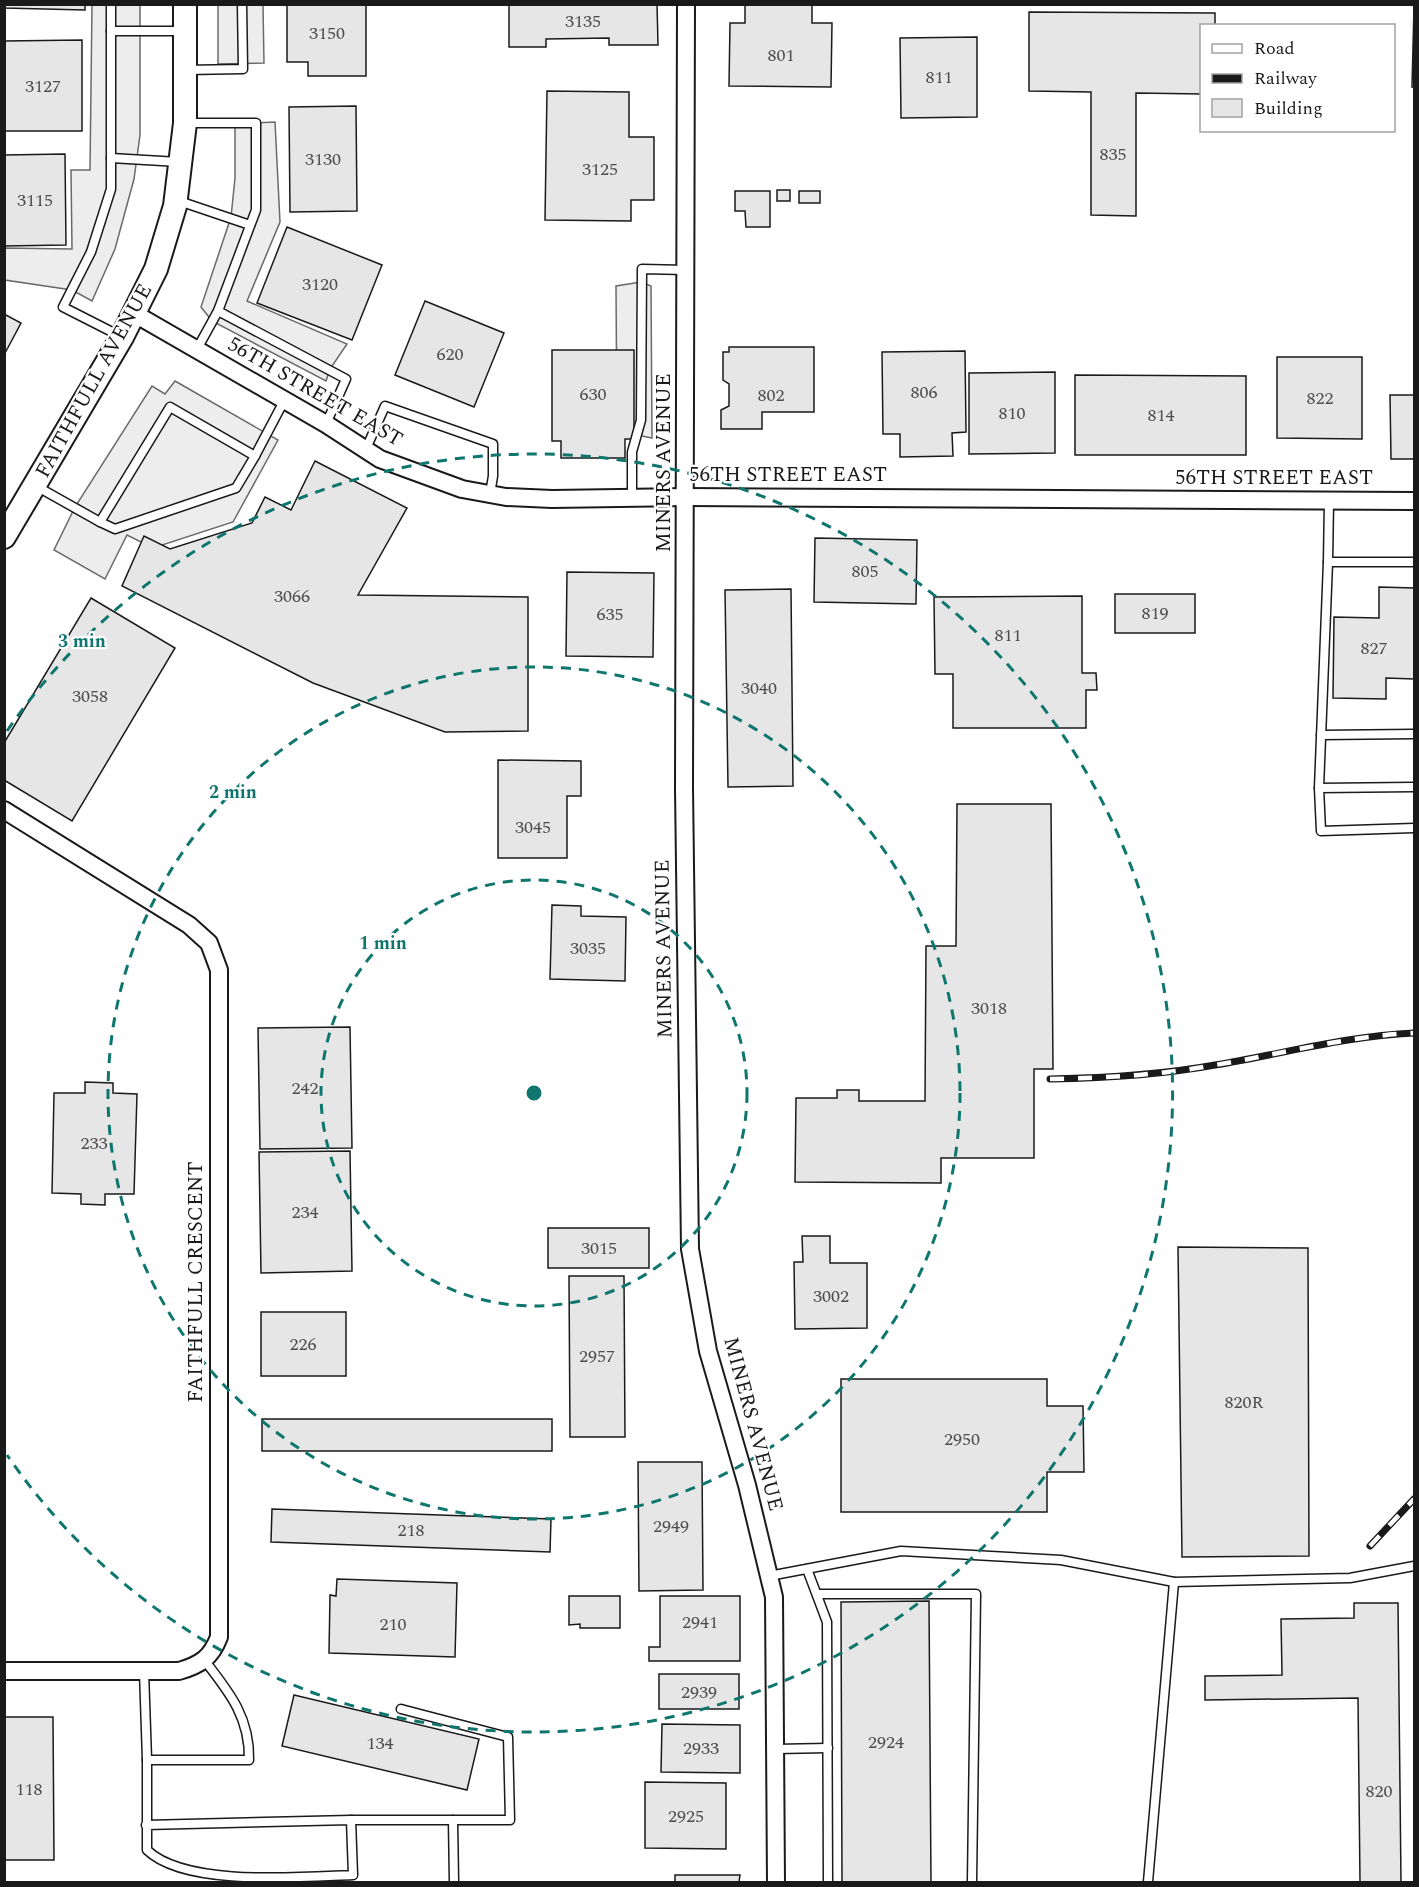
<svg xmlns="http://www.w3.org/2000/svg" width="1419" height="1887" font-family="Spectral,serif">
<rect width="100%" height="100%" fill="#fff"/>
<g fill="#ededed" stroke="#6a6a6a" stroke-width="1.5">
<polygon points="92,5 140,5 140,135 134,179 115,249 92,301 72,290 5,280 4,248 72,249 71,170 90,170"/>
<polygon points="218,5 263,5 264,63 218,64"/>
<polygon points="275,122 280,222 247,301 347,344 330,369 326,381 212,321 201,307 231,217 235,178 235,124"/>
<polygon points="641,282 651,286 652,438 637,435 617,438 616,286"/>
<polygon points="175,381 278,440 233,522 153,548 127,535 105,579 54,550 75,507 152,386 165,394"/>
</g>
<g fill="#e6e6e6" stroke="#1a1a1a" stroke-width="1.5">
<polygon points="4,4 85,4 85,10 4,8"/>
<polygon points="287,4 366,4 366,76 308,76 308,62 287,62"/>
<polygon points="509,4 657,4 658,45 609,45 609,38 546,39 546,47 509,47"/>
<polygon points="745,4 812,4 812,23 832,23 831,87 729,86 730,23 745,23"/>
<polygon points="1414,7 1414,87 1412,87"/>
<polygon points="1029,12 1215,13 1215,26 1202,26 1202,94 1136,93 1136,216 1091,215 1091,92 1029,91"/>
<polygon points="977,37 977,117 901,118 900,38"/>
<polygon points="82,40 82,131 4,131 4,41"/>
<polygon points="547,91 629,92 629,137 654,137 654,200 631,200 631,221 545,220"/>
<polygon points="356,106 357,211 290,212 289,107"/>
<polygon points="65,154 66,245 4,246 4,155"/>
<rect x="777" y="190" width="13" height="11"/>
<polygon points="735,191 770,191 770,227 746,227 745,211 735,211"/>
<rect x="799" y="191" width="21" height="12"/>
<polygon points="287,227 382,265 352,340 257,303"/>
<polygon points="425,301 504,333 474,407 395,375"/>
<polygon points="4,314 21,323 4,355"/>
<polygon points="729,347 814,347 814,412 762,412 762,429 721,429 721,410 729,406 729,384 723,380 723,352 729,352"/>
<polygon points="552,350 634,350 634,439 625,439 625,458 561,458 561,441 552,441"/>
<polygon points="965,351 966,432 952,433 953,456 900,457 900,434 883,434 882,352"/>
<polygon points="1277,357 1362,357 1362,439 1277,438"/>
<polygon points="1055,372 1055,453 969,454 969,373"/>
<polygon points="1075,375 1246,376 1246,455 1075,455"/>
<polygon points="1390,395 1414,395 1414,459 1391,459"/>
<polygon points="315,461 407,508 358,595 528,597 528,731 445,732 313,683 122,586 144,536 170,549 252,523 265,497 291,510"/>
<polygon points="815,538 917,540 916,604 814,602"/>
<polygon points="567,572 654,573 653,657 566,656"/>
<polygon points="1379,587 1414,588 1414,679 1386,678 1386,699 1333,698 1334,617 1379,618"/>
<polygon points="791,589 793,786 728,787 725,590"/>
<rect x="1115" y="594" width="80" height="39"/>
<polygon points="1082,596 1082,673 1096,673 1097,690 1086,690 1086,728 953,728 953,674 935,674 934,597"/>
<polygon points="91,598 175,648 72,821 4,780 4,743"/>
<polygon points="498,760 581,761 581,796 567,796 567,858 498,858"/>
<polygon points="957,804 1051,804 1053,1069 1034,1069 1034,1158 941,1158 941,1183 795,1182 796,1098 837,1098 837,1090 859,1090 859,1101 925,1101 926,946 956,946"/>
<polygon points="552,905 581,906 581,916 626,917 625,981 550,979"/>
<polygon points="350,1027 352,1148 260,1149 258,1028"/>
<polygon points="85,1082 113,1083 113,1093 137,1094 134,1194 105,1194 105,1205 81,1204 81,1194 52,1193 54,1093 85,1093"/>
<polygon points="350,1151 352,1271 261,1273 259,1152"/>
<rect x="548" y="1228" width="101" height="40"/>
<polygon points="802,1236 830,1236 830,1263 867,1263 867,1328 795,1329 794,1262 803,1262"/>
<polygon points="1178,1247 1308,1248 1309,1556 1182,1557"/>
<polygon points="569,1276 624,1276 625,1437 570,1437"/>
<rect x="261" y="1312" width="85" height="64"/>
<polygon points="841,1379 1047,1379 1047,1406 1083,1406 1084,1472 1047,1472 1047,1512 841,1512"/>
<rect x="262" y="1419" width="290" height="32"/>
<polygon points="638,1462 702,1462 703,1590 639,1591"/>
<polygon points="272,1509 551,1519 550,1552 271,1542"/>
<polygon points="337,1579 457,1583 455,1657 329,1653 330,1595 336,1596"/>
<polygon points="569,1596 620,1596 620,1628 580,1628 580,1624 569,1625"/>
<polygon points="660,1596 740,1596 740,1661 649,1661 649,1647 660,1647"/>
<polygon points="929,1601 931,1882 842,1882 841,1602"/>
<polygon points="1354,1603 1398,1603 1401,1882 1360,1882 1358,1698 1205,1700 1205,1676 1282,1675 1281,1619 1354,1618"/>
<rect x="659" y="1674" width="80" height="35"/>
<polygon points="294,1695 479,1739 467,1790 282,1746"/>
<polygon points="4,1717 53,1717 54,1860 4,1860"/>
<polygon points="662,1724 740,1725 740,1773 661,1772"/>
<polygon points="645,1782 726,1783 726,1849 645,1848"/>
<polygon points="675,1875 740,1875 739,1882 675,1882"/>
</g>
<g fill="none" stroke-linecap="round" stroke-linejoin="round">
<g stroke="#1a1a1a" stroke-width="11">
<g id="lane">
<polyline points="111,4 111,189 91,252 63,307 122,337"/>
<polyline points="111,31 185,31"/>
<polyline points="185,70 243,69 242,4"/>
<polyline points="186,123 256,123 256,210 218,311 197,349"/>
<polyline points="111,158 179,162"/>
<polyline points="176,200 250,225"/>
<polyline points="218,311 346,379 326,424"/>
<polyline points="365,451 385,406 493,444 493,476 490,494"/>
<polyline points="36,486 100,522 170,407 255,456 284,401"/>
<polyline points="632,497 632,452 641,420 642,269 686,270"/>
<polyline points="1329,501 1328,562 1414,562"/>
<polyline points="100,522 115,529 236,488 255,456"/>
<polyline points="1321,735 1414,734"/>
<polyline points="1414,787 1319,788 1321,831 1414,828"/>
<polyline points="1319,788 1328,562"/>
<polyline points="807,1569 827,1622 828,1882"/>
<polyline points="769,1576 901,1551 1061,1560 1174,1582 1350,1578 1414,1566"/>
<polyline points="817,1594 976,1594 972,1882"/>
<path d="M144,1671L147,1760H249C250,1718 230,1693 205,1661"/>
<polyline points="775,1749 828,1748"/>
<polyline points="351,1820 510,1820 508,1737 401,1709"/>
<polyline points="453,1820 454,1882"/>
<path d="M146,1825L351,1820L353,1875C300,1877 185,1887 147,1850V1760"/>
<polyline points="1148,1882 1174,1582"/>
</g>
</g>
<g stroke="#1a1a1a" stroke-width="20">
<g id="street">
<polyline points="686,4 684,788 690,1249 708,1351 747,1485 774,1597 776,1882"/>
<polyline points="135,314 326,424 380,459 462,489 506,497 552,499 687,497 1414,501"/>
<path d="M4,810L189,925L209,943L219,970V1637C211,1658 200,1665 179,1671H4"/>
</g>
</g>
<g stroke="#1a1a1a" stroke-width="26">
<polyline id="secondary" points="4,537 122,337 156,269 175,206 185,123 185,4"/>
</g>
<use href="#lane" stroke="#fff" stroke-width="8"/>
<use href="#street" stroke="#fff" stroke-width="16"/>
<use href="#secondary" stroke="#fff" stroke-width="22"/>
<g stroke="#1a1a1a" stroke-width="7">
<g id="rail">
<path d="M1050,1079C1106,1078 1160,1075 1215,1065C1282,1054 1346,1036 1414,1033"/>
<polyline points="1370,1546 1414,1499"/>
</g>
</g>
<use href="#rail" stroke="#fff" stroke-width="4.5" stroke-dasharray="14" stroke-linecap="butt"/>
</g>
<g fill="none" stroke="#0f766e" stroke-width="3" stroke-dasharray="10 8">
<circle cx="534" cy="1093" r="213"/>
<circle cx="534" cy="1093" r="426"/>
<path d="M7 731A639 639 0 1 1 7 1455"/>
</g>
<g text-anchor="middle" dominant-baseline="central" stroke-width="4.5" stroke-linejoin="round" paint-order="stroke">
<g font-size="18" fill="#4d4d4d">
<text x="583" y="21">3135</text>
<text x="327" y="33">3150</text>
<text x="781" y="55">801</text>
<text x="939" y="77">811</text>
<text x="43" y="86">3127</text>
<text x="1113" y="154">835</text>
<text x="323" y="159">3130</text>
<text x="600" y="169">3125</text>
<text x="35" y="200">3115</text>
<text x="320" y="284">3120</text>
<text x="450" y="354">620</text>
<text x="924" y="392">806</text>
<text x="593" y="394">630</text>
<text x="771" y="395">802</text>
<text x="1320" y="398">822</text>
<text x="1012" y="413">810</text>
<text x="1161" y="415">814</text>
<text x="865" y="571">805</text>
<text x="292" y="596">3066</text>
<text x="1155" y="613">819</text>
<text x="610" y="614">635</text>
<text x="1008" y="635">811</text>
<text x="1374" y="648">827</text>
<text x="759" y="688">3040</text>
<text x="90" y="696">3058</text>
<text x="533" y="827">3045</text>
<text x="588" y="948">3035</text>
<text x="989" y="1008">3018</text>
<text x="305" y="1088">242</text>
<text x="94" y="1143">233</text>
<text x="305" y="1212">234</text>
<text x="599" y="1248">3015</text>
<text x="831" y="1296">3002</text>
<text x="303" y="1344">226</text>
<text x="597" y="1356">2957</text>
<text x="1244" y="1402">820R</text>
<text x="962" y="1439">2950</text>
<text x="671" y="1526">2949</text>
<text x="411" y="1530">218</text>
<text x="700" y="1622">2941</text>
<text x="393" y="1624">210</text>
<text x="699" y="1692">2939</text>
<text x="886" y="1742">2924</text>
<text x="380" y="1743">134</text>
<text x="701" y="1748">2933</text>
<text x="29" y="1789">118</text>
<text x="1379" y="1791">820</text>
<text x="686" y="1816">2925</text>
</g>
<g font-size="21" fill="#1a1a1a" stroke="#fff">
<text transform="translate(94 381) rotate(-61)">FAITHFULL AVENUE</text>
<text transform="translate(315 392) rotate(30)">56TH STREET EAST</text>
<text transform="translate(664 463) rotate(-90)">MINERS AVENUE</text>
<text x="788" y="475">56TH STREET EAST</text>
<text x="1274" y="478">56TH STREET EAST</text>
<text transform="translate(664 949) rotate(-91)">MINERS AVENUE</text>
<text transform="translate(196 1282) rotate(-90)">FAITHFULL CRESCENT</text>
<text transform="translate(753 1424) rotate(75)">MINERS AVENUE</text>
</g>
</g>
<circle cx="534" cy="1093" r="9" fill="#0f766e" stroke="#fff" stroke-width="3"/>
<g font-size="18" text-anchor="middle" font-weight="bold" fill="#0f766e" stroke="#fff" stroke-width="4.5" stroke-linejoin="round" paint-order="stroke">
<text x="82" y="647">3 min</text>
<text x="233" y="798">2 min</text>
<text x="383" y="949">1 min</text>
</g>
<rect width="1419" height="1887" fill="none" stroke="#1a1a1a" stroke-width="12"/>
<rect x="1200" y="24" width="195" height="108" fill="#ffffff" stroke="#a3a3a3" stroke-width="1.5"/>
<rect x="1212" y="44" width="30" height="9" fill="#ffffff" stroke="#a3a3a3" stroke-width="1.5"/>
<text x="1254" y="54" font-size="18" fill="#1a1a1a">Road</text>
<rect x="1212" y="74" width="30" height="9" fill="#1a1a1a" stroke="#a3a3a3" stroke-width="1.5"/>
<text x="1254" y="84" font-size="18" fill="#1a1a1a">Railway</text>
<rect x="1212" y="99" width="30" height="18" fill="#e6e6e6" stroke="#a3a3a3" stroke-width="1.5"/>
<text x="1254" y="114" font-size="18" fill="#1a1a1a">Building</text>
</svg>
